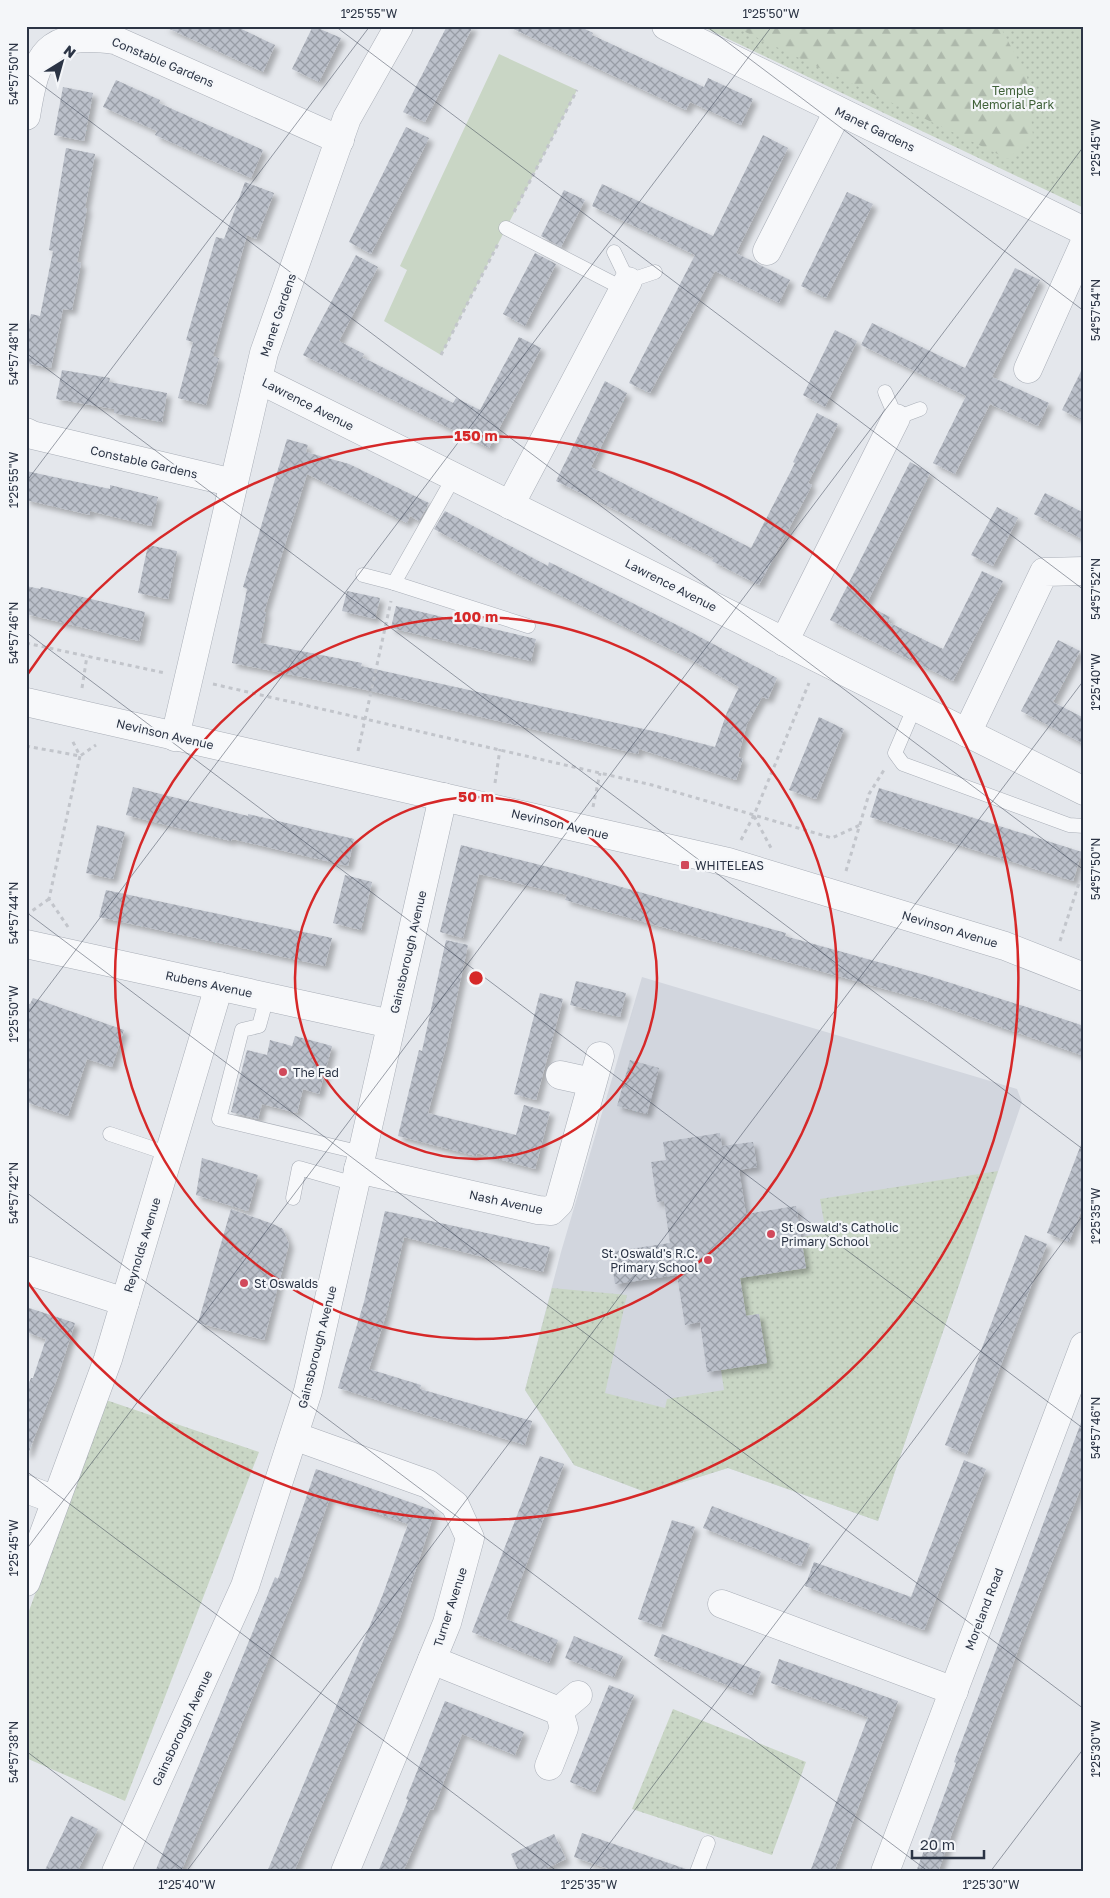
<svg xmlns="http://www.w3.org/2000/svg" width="1110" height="1898" font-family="'Golos Text',sans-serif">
<defs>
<pattern id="grass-dots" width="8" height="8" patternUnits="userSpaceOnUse" patternTransform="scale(1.25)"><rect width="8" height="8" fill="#c9d6c5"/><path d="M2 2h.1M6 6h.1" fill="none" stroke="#adb8ab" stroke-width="1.8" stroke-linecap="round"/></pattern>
<pattern id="forest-firs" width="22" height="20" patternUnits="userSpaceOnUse" patternTransform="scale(1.25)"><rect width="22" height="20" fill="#c9d6c5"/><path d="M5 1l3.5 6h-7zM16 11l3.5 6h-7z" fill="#adb8ab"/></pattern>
<pattern id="building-cross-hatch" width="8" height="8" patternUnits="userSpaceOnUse" patternTransform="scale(1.25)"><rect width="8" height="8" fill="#bbc0ca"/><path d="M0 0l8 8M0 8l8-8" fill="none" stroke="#989da6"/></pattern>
<filter id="shadow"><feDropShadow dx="4.5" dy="4.5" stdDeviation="2.5" flood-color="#0004"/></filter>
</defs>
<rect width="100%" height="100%" fill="#e4e7ec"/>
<polygon fill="#d2d6de" points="642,977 1017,1089 1022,1102 878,1521 728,1468 648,1493 574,1465 525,1390 561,1252"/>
<g fill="url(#grass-dots)">
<polygon points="701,26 1084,26 1084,208"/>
<polygon points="998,1171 878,1521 728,1468 648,1493 574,1465 525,1390 552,1288 627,1295 605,1393 665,1408 667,1399 724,1390 721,1370 767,1363 759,1314 746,1316 740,1278 806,1268 801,1237 826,1233 820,1199"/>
<polygon points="106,1400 259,1452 125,1801 26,1758 26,1619"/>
<polygon points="673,1709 806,1762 772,1855 632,1809"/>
</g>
<polygon fill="url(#forest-firs)" points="733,26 1000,26 1027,77 1033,136 1008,159"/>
<polygon fill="#c9d6c5" points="499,54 577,90 441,355 384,321 407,270 400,266"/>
<g fill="url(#building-cross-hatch)" filter="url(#shadow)">
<polygon points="163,26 235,26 275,45 263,72"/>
<polygon points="313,26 341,38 319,82 292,69"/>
<polygon points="447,26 473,26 425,122 403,112"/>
<polygon points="507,26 579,26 593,33 592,35 704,87 708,78 753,99 741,125 690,102 686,110"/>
<polygon points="116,80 160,100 159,103 263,150 251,178 155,135 157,131 103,107"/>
<polygon points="63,87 93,93 84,141 54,135"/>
<polygon points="406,127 429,138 371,254 349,242"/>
<polygon points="763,135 788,148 736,253 790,280 779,303 715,271 650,393 629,383 695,255 592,206 602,184 713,236"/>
<polygon points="66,148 95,154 85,208 87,208 77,262 81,263 72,310 63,309 51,368 26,363 26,339 31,314 40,316 53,251 49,250"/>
<polygon points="245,182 274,193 256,239 247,235 213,356 219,358 206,405 178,398 193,342 186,340 216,237 224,239"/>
<polygon points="564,190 585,200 561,247 541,236"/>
<polygon points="847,192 873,204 826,298 801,286"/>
<polygon points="535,253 556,264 525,326 503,314"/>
<polygon points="356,255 378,267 339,341 364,354 362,357 453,403 456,398 480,410 519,337 541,348 489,448 303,355"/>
<polygon points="1015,268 1040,280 992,377 1049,403 1038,426 990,404 955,474 933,463 966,396 861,345 872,323 965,368"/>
<polygon points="835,330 857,341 825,407 803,395"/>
<polygon points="1084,365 1084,421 1062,410"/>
<polygon points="62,370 110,378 109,382 167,393 162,422 114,413 114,409 56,399"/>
<polygon points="605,381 627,393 591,467 751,548 795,463 793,462 817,413 838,424 808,483 812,485 759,585 712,561 714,558 556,481"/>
<polygon points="287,439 308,445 306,452 349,464 429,503 419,521 410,516 407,523 307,474 264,612 266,612 260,643 362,663 361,666 657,732 715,747 727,712 739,687 688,658 519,575 434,529 445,511 548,566 549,562 685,629 777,678 768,699 762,697 747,724 738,757 743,759 736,780 639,749 638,754 362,689 232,663 247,589 243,587"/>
<polygon points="910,462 930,473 866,605 890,617 888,622 943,649 982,571 1003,581 953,681 830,620"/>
<polygon points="26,471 110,489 110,485 158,497 151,526 90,511 90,515 26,500"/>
<polygon points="1045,493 1084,513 1084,540 1034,514"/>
<polygon points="997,507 1018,518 993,566 971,555"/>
<polygon points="148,545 177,551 168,599 138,593"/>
<polygon points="26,586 40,589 41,587 145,612 139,641 26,614"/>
<polygon points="347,591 380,598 375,619 342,611"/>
<polygon points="396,606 536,639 531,661 391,628"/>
<polygon points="1058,640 1080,651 1053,702 1084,718 1084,744 1021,711"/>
<polygon points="819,717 844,729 816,799 789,790"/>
<polygon points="133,787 248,816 248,814 354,839 348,866 232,839 231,841 126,815"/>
<polygon points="879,788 1082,852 1073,881 870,817"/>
<polygon points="97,825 125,832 113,879 86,873"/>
<polygon points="461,845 564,871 786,933 785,936 932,977 1039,1011 1084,1026 1084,1056 924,1000 565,900 567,895 479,874 463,938 440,932"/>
<polygon points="345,875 372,882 361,930 333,923"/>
<polygon points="106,890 332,938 325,966 99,917"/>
<polygon points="446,940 468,945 446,1047 428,1113 516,1135 524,1105 550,1112 535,1169 477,1153 476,1156 398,1136 419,1050 422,1051"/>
<polygon points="576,981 626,993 620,1017 570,1005"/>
<polygon points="540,993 563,999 536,1100 514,1094"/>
<polygon points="33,998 124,1030 112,1067 87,1059 68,1116 26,1102 26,1003 30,1004"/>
<polygon points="295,1036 332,1046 319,1094 303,1089 297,1113 262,1104 258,1119 231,1112 247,1050 267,1055 270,1040 292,1046"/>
<polygon points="630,1060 659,1068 647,1114 617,1106"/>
<polygon points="720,1133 722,1146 753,1142 757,1167 739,1170 746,1214 796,1206 806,1268 740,1278 746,1316 759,1314 767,1363 707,1372 700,1322 685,1325 677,1275 615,1284 610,1252 670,1243 664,1201 657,1202 651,1162 666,1160 663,1142"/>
<polygon points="1082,1142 1084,1204 1069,1242 1047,1233"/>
<polygon points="202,1158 258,1175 248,1211 196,1195"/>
<polygon points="231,1209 273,1224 283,1229 289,1244 264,1340 198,1323"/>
<polygon points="385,1211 550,1247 543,1272 404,1237 386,1315 369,1369 421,1385 420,1389 532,1421 525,1445 338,1388 364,1302"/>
<polygon points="1025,1235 1047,1244 967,1454 945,1445"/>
<polygon points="26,1307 75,1323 57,1379 28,1454 26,1453 26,1390 31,1378 33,1378 46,1339 26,1332"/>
<polygon points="1082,1420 1084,1421 1084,1480 1022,1639 938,1872 916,1872 956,1763 954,1762"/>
<polygon points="540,1456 564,1464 506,1619 558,1640 549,1663 472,1632"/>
<polygon points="964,1460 986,1469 924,1630 805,1586 814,1562 911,1597"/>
<polygon points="316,1469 435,1511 399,1621 294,1872 267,1872 383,1594 408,1524 330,1497 302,1577 181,1872 155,1872 275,1577 278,1579"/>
<polygon points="712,1506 810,1544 801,1566 703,1528"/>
<polygon points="672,1520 695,1527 661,1627 638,1619"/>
<polygon points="662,1634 761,1672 752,1695 654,1656"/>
<polygon points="574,1636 623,1656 614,1677 565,1658"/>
<polygon points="779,1659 898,1701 834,1872 810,1872 868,1717 771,1683"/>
<polygon points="609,1685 634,1695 595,1792 570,1782"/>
<polygon points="445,1701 524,1732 515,1755 462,1734 433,1810 430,1809 403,1872 378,1872 408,1800 406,1799"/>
<polygon points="71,1816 98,1829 77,1872 44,1872"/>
<polygon points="582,1833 686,1869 685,1872 617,1872 574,1857"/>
<polygon points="554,1834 566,1859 539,1872 519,1872 511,1854"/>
</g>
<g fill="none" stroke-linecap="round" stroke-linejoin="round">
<g stroke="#a9aeb7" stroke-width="15">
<g id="service">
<polyline points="506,228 624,289"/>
<polyline points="614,252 628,281 655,272"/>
<polyline points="885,392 896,418 920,409"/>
<polyline points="454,477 394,583 528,626"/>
<polyline points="363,575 394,583"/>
<polyline points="915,706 895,753 903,764 1069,825 1084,826"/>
<polyline points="267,997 259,1026 242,1030 219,1119 362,1153"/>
<polyline points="110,1134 169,1154"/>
<polyline points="293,1198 299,1168 355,1184"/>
<polyline points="697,1872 708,1843"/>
</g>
</g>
<g stroke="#a9aeb7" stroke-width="29">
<g id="minor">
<polyline points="666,26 1084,231"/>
<path d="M26,116C36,53 46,31 115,40L340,140"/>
<polyline points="767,251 838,111"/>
<polyline points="1028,369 1084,244"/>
<polyline points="258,379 1084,791"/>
<polyline points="26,432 32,435 234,483"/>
<polyline points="510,505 628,281"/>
<polyline points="784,642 896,418"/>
<polyline points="967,733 1044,572 1084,571"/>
<polyline points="175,737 264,353 347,118 399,26"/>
<polyline points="26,944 391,1024"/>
<polyline points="560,1075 592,1082"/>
<polyline points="358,1169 538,1210 551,1211 559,1203 600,1056"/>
<polyline points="26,1270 125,1302"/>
<polyline points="294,1436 428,1484 455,1505 470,1538 447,1623 345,1872"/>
<polyline points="26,1489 56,1500"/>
<polyline points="26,1582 108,1359 219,986"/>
<polyline points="722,1604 954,1691"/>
<polyline points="432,1660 559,1711 564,1728 549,1766"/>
<polyline points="559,1711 578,1695"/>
<polyline points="116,1872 245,1586 308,1391 443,797"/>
<polyline points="885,1872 1084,1346"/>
</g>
</g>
<g stroke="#a9aeb7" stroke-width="29">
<polyline id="tertiary" points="26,702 728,862 1005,946 1084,977"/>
</g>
<g stroke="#c2c5cb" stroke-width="3" stroke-dasharray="4 4" stroke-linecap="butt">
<polyline points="514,212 577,90"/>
<polyline points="441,355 498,244"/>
<polyline points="26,643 165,673"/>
<polyline points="213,684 652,785 832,838 860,825"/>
<polyline points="82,688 87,656"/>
<polyline points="26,746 80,756 96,745"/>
<polyline points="358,751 391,601"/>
<polyline points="495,783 500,749"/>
<polyline points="593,807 600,773"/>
<polyline points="754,816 771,848"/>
<polyline points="741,840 754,815 809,683"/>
<polyline points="846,871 869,794 884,770"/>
<polyline points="26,915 49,899"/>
<polyline points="68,927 49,899 80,756 72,740"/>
<polyline points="1060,941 1084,868"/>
</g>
<use href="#service" stroke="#f7f8fa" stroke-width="14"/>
<use href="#minor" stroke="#f7f8fa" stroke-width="28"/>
<use href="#tertiary" stroke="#f7f8fa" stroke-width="28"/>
</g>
<path fill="none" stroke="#2b3445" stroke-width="1" stroke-opacity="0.45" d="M335,26L1084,590M706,26L1084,311M1077,26L1084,31M26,73L1084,870M26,353L1084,1150M26,482L370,26M26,632L1084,1429M26,912L1084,1709M26,1016L772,26M26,1192L929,1872M26,1471L558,1872M26,1550L1084,146M26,1751L186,1872M186,1872L1084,680M588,1872L1084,1214M990,1872L1084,1748"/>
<g fill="none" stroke="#d62828" stroke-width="2.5">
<circle cx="476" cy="978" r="181"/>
<circle cx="476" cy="978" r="361"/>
<path d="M27 675A542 542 0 1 1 27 1281"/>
</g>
<g fill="#d1495b" stroke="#f4f6f9" stroke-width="2">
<rect x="680" y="860" width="10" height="10" rx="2.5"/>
<circle cx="283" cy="1072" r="5"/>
<circle cx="771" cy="1234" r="5"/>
<circle cx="708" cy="1260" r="5"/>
<circle cx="244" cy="1283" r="5"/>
</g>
<g text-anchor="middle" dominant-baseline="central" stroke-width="4.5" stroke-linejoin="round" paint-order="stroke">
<g font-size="12" fill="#2b3445" stroke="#f4f6f9">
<text transform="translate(163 62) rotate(23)">Constable Gardens</text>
<text transform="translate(875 129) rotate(26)">Manet Gardens</text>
<text transform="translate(278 315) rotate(-71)">Manet Gardens</text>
<text transform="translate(308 404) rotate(27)">Lawrence Avenue</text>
<text transform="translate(144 462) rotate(13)">Constable Gardens</text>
<text transform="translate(671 585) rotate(27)">Lawrence Avenue</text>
<text transform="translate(165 734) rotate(13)">Nevinson Avenue</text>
<text transform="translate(560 824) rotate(13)">Nevinson Avenue</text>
<text transform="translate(950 929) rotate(17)">Nevinson Avenue</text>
<text transform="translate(408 952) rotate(-77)">Gainsborough Avenue</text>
<text transform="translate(209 984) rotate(12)">Rubens Avenue</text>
<text transform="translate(506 1202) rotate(12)">Nash Avenue</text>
<text transform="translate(142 1245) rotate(-73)">Reynolds Avenue</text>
<text transform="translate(317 1347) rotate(-76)">Gainsborough Avenue</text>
<text transform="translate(450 1607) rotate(-72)">Turner Avenue</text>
<text transform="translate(984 1609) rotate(-69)">Moreland Road</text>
<text transform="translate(182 1728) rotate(-65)">Gainsborough Avenue</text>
</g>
<g font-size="12" fill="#3f6138" stroke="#f4f6f9">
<text x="1013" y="90">Temple<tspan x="1013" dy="14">Memorial Park</tspan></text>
</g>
<g font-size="12" fill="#2b3445" stroke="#f4f6f9" text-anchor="start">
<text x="695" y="865">WHITELEAS</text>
<text x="293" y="1072">The Fad</text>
<text x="781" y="1227">St Oswald's Catholic<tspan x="781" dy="14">Primary School</tspan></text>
<text x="698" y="1253" text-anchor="end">St. Oswald's R.C.<tspan x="698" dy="14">Primary School</tspan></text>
<text x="254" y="1283">St Oswalds</text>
</g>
</g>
<circle cx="476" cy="978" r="8" fill="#d62828" stroke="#f4f6f9" stroke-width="2.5"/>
<g font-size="15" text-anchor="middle" font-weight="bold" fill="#d62828" stroke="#f4f6f9" stroke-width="4.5" stroke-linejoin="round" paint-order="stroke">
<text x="476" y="441">150 m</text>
<text x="476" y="622">100 m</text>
<text x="476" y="802">50 m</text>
</g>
<rect width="1110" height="1898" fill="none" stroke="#f4f6f9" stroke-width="55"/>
<g transform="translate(62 62) rotate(37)" stroke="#f4f6f9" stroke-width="4" paint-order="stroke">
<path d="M0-4L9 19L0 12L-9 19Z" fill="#2b3445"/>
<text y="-8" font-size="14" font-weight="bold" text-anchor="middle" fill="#2b3445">N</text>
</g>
<path d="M912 1850v8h72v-8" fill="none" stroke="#2b3445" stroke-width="2.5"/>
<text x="920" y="1850" font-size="15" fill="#2b3445" stroke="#f4f6f9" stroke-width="4" paint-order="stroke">20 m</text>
<rect x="28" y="28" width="1054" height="1842" fill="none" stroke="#2b3445" stroke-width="2"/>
<g font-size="12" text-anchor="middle" fill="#2b3445">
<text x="369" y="18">1°25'55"W</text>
<text x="771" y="18">1°25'50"W</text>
<text transform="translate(14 74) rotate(-90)" y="4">54°57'50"N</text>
<text transform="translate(1096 148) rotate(-90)" y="4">1°25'45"W</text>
<text transform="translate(1096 310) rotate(-90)" y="4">54°57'54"N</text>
<text transform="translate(14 354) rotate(-90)" y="4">54°57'48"N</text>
<text transform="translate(14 480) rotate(-90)" y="4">1°25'55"W</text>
<text transform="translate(1096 589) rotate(-90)" y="4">54°57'52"N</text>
<text transform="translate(14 633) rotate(-90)" y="4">54°57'46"N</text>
<text transform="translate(1096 682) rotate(-90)" y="4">1°25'40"W</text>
<text transform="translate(1096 869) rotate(-90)" y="4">54°57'50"N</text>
<text transform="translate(14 913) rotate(-90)" y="4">54°57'44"N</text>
<text transform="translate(14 1014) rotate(-90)" y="4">1°25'50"W</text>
<text transform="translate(14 1193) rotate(-90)" y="4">54°57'42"N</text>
<text transform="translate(1096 1216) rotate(-90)" y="4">1°25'35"W</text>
<text transform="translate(1096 1428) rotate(-90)" y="4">54°57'46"N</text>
<text transform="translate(14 1548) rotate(-90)" y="4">1°25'45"W</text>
<text transform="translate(1096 1749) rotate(-90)" y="4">1°25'30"W</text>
<text transform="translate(14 1752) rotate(-90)" y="4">54°57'38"N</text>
<text x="187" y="1889">1°25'40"W</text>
<text x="589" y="1889">1°25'35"W</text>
<text x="991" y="1889">1°25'30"W</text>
</g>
</svg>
